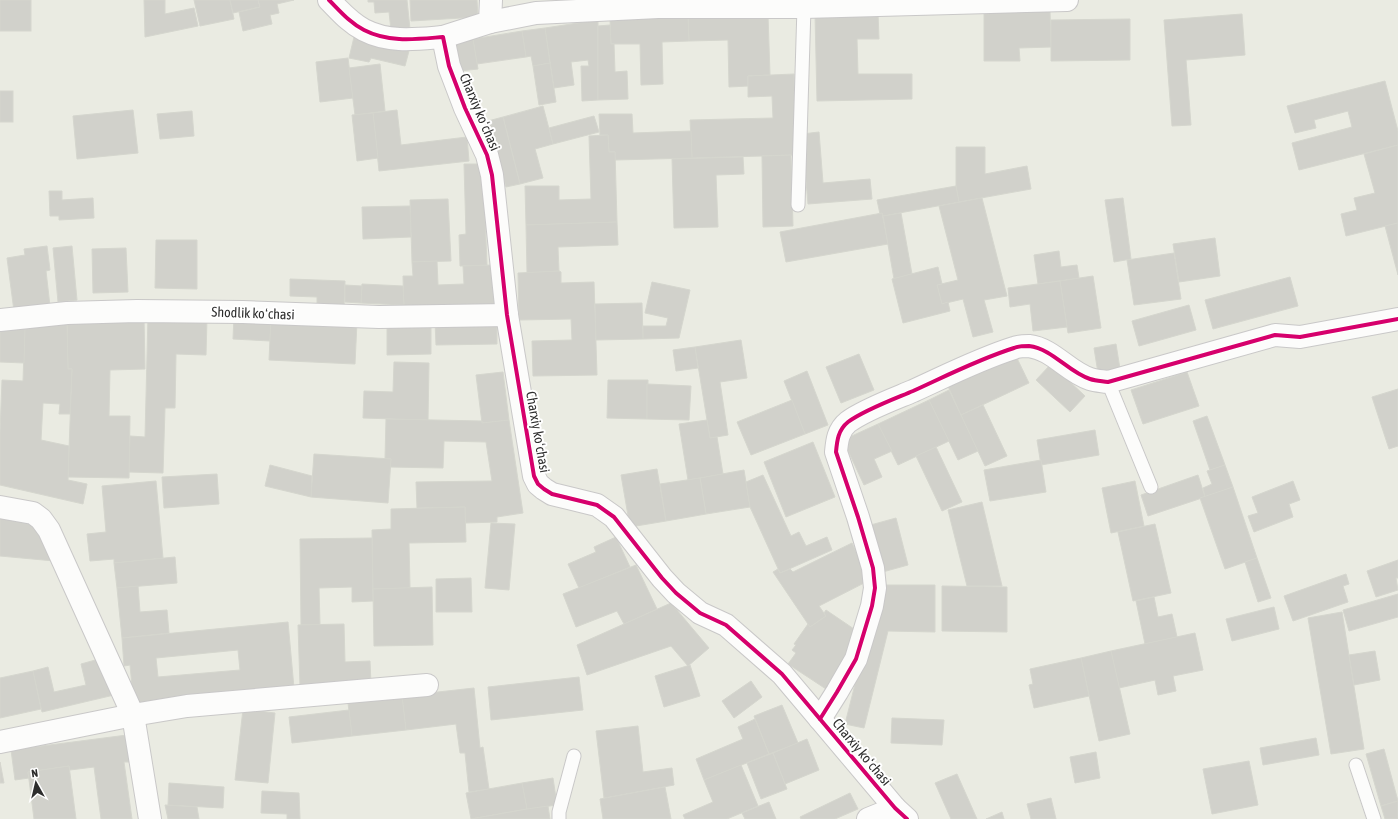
<svg xmlns="http://www.w3.org/2000/svg" width="1398" height="819" font-family="'Asap Condensed',sans-serif">
<rect width="100%" height="100%" fill="#eaebe2"/>
<g fill="#d1d1cb" stroke="#d5d6ce" fill-rule="evenodd">
<rect x="0" y="0" width="31" height="31"/>
<polygon points="144,0 165,0 165,14 194,8 198,26 145,37"/>
<polygon points="194,0 230,0 234,19 200,26"/>
<polygon points="230,0 258,0 260,7 233,13"/>
<polygon points="258,0 294,0 277,4 279,13 270,15 272,24 243,31 239,12 260,7"/>
<polygon points="368,0 407,0 410,29 391,30 389,12 375,13 374,2 368,2"/>
<polygon points="410,0 477,0 478,17 411,21"/>
<polygon points="1050,11 1051,47 1019,48 1020,61 984,61 984,12"/>
<polygon points="878,13 879,39 857,39 858,74 912,74 912,99 817,101 815,14"/>
<polygon points="1242,14 1245,55 1186,60 1191,125 1172,126 1164,20"/>
<polygon points="768,15 770,75 748,76 748,86 729,87 728,40 689,41 688,17"/>
<polygon points="688,17 689,41 662,42 663,84 641,85 640,44 611,44 610,19"/>
<polygon points="1130,19 1130,60 1051,61 1051,20"/>
<polygon points="598,20 598,100 582,101 581,66 589,66 588,60 571,62 574,85 554,88 545,28"/>
<polygon points="610,25 611,44 614,44 615,72 627,71 628,99 598,100 598,26"/>
<polygon points="545,28 550,63 533,66 531,56 526,57 522,31"/>
<polygon points="522,31 526,57 477,64 473,39"/>
<polygon points="355,33 410,47 405,66 371,58 369,62 349,58"/>
<polygon points="473,39 478,69 460,71 456,41"/>
<polygon points="348,58 353,98 320,102 316,62"/>
<polygon points="550,63 556,102 539,105 533,66"/>
<polygon points="380,64 385,111 355,115 349,68"/>
<polygon points="794,74 796,155 692,158 690,120 773,118 772,96 748,97 748,76"/>
<polygon points="1385,81 1398,131 1398,145 1299,170 1292,143 1352,127 1348,111 1314,120 1316,128 1295,133 1287,106"/>
<rect x="0" y="91" width="13" height="31"/>
<polygon points="543,106 553,144 535,149 543,178 520,184 503,117"/>
<polygon points="133,110 138,153 77,159 73,116"/>
<polygon points="397,110 401,145 467,137 469,161 379,171 373,113"/>
<polygon points="192,111 194,136 160,139 157,114"/>
<polygon points="373,113 378,158 357,161 352,115"/>
<polygon points="599,114 632,114 633,133 691,131 692,158 615,160 615,152 609,152 608,135 600,135"/>
<polygon points="594,116 599,132 553,144 549,128"/>
<polygon points="503,117 520,184 506,187 488,121"/>
<polygon points="819,132 823,183 870,179 872,199 808,204 802,134"/>
<polygon points="608,135 609,152 615,152 617,222 526,225 525,186 559,186 559,200 591,199 589,136"/>
<polygon points="1398,145 1398,223 1346,236 1341,214 1357,210 1354,198 1375,193 1364,154"/>
<polygon points="956,147 985,147 985,174 1027,166 1031,189 959,202 956,186"/>
<polygon points="791,155 793,226 763,227 762,156"/>
<polygon points="743,157 744,174 716,175 718,227 674,228 672,159"/>
<polygon points="464,164 483,164 487,265 460,266 459,235 466,234"/>
<polygon points="956,186 959,202 883,216 882,213 880,214 877,200"/>
<polygon points="49,191 62,191 62,200 93,198 94,218 59,220 59,216 50,216"/>
<polygon points="982,198 1007,296 984,300 993,332 973,337 963,299 942,304 937,285 958,280 939,206"/>
<polygon points="1123,198 1131,259 1114,262 1105,200"/>
<polygon points="448,199 451,261 412,262 410,200"/>
<polygon points="410,206 411,237 363,239 362,207"/>
<polygon points="882,213 888,244 786,262 780,232"/>
<polygon points="901,213 912,274 894,279 883,216"/>
<polygon points="617,222 618,245 558,247 559,271 527,273 526,225"/>
<polygon points="1398,223 1398,275 1385,226"/>
<polygon points="1215,238 1220,276 1179,282 1173,244"/>
<polygon points="156,240 197,240 197,289 155,288"/>
<polygon points="47,246 50,270 46,271 50,306 14,311 7,258 25,255 24,249"/>
<polygon points="72,246 77,300 58,302 53,248"/>
<polygon points="126,248 128,292 93,293 92,249"/>
<polygon points="1059,251 1061,267 1077,265 1079,278 1038,284 1034,255"/>
<polygon points="1174,253 1181,299 1134,305 1127,260"/>
<polygon points="437,261 438,285 464,284 463,266 493,265 495,308 404,312 403,276 413,276 412,262"/>
<polygon points="938,267 942,284 937,285 942,304 948,302 950,311 903,323 892,279"/>
<polygon points="559,271 561,272 561,283 594,282 597,375 533,376 532,341 572,340 571,319 519,320 518,273"/>
<polygon points="1093,276 1101,328 1068,333 1060,281"/>
<polygon points="1290,277 1298,306 1213,329 1205,300"/>
<polygon points="290,279 345,281 344,307 317,306 317,297 290,296"/>
<polygon points="1060,281 1067,327 1033,331 1030,304 1010,307 1008,288"/>
<polygon points="652,282 690,290 679,338 643,339 643,326 666,326 668,318 645,313"/>
<polygon points="362,284 403,286 404,305 361,303"/>
<polygon points="345,285 362,286 361,303 345,302"/>
<polygon points="642,303 643,339 596,340 595,304"/>
<polygon points="1189,305 1196,330 1139,346 1132,321"/>
<polygon points="148,316 207,318 206,355 176,354 175,408 165,408 163,473 129,472 130,436 145,437"/>
<polygon points="234,316 271,318 270,341 233,339"/>
<polygon points="144,317 145,369 110,370 109,416 130,416 129,478 68,477 72,369 68,369 67,318"/>
<polygon points="271,318 357,322 355,364 269,360"/>
<polygon points="497,319 497,344 436,345 435,321"/>
<polygon points="431,320 431,354 387,355 387,321"/>
<polygon points="25,322 67,324 68,369 72,369 70,414 59,414 60,404 43,403 41,440 69,446 68,480 87,484 83,504 0,485 0,432 2,380 23,381"/>
<polygon points="0,327 25,328 24,363 0,362"/>
<polygon points="741,340 747,378 720,382 728,435 710,438 695,347"/>
<polygon points="1116,344 1120,369 1098,373 1094,348"/>
<polygon points="695,347 698,368 676,371 673,350"/>
<polygon points="1014,352 1029,383 961,415 947,384"/>
<polygon points="859,354 874,390 841,403 826,367"/>
<polygon points="394,362 429,363 428,420 363,418 364,391 393,392"/>
<polygon points="1051,364 1085,396 1070,412 1036,380"/>
<polygon points="807,371 828,425 805,434 784,381"/>
<polygon points="503,372 509,420 482,423 476,375"/>
<polygon points="1187,372 1199,406 1143,424 1131,390"/>
<polygon points="608,380 648,380 647,419 607,418"/>
<polygon points="647,384 691,386 689,420 647,419"/>
<polygon points="1398,389 1398,446 1389,449 1372,397"/>
<polygon points="949,390 978,451 958,460 929,400"/>
<polygon points="792,400 805,434 751,455 737,422"/>
<polygon points="929,400 949,441 898,465 878,424"/>
<polygon points="983,405 1007,456 985,466 961,415"/>
<polygon points="1207,416 1225,465 1210,470 1193,421"/>
<polygon points="386,419 482,421 482,423 509,420 523,513 497,517 497,522 465,523 465,507 417,508 416,482 492,481 486,442 444,441 443,468 390,467 391,459 385,459"/>
<polygon points="707,420 710,438 717,437 723,474 688,480 679,424"/>
<polygon points="878,424 892,451 874,459 882,477 864,485 843,440"/>
<polygon points="1095,430 1099,455 1041,465 1037,440"/>
<polygon points="813,442 835,497 786,517 764,462"/>
<polygon points="936,447 962,502 942,511 916,456"/>
<polygon points="314,454 391,459 388,503 311,497"/>
<polygon points="1041,460 1046,492 990,501 984,470"/>
<polygon points="270,465 312,476 311,497 265,486"/>
<polygon points="1225,465 1233,487 1205,497 1203,488 1212,484 1207,471"/>
<polygon points="657,469 666,521 630,527 621,475"/>
<polygon points="744,470 750,507 706,514 700,478"/>
<polygon points="217,474 219,504 164,508 162,477"/>
<polygon points="763,475 791,536 799,532 806,546 827,537 832,550 780,573 750,507 746,482"/>
<polygon points="1198,475 1205,497 1148,516 1141,495"/>
<polygon points="700,478 706,514 666,521 660,484"/>
<polygon points="156,481 163,558 114,563 114,559 90,561 87,534 106,532 102,486"/>
<polygon points="1135,481 1144,526 1111,533 1102,488"/>
<polygon points="1293,481 1300,500 1289,504 1293,517 1254,532 1248,516 1258,513 1252,497"/>
<polygon points="1233,487 1257,558 1225,569 1200,498"/>
<polygon points="982,502 1002,586 967,586 948,510"/>
<polygon points="465,507 466,542 409,543 410,588 373,589 372,530 391,529 391,509"/>
<polygon points="0,514 36,518 54,561 0,556"/>
<polygon points="896,518 908,565 879,573 867,526"/>
<polygon points="491,523 515,524 509,590 485,588"/>
<polygon points="1155,524 1171,593 1133,601 1118,532"/>
<polygon points="616,537 630,567 579,588 568,564 596,552 594,547"/>
<polygon points="372,538 373,601 352,602 352,587 319,588 320,625 301,625 300,539"/>
<polygon points="852,543 864,569 866,582 819,606 826,616 810,627 773,572 778,569 780,573 790,569 793,572"/>
<polygon points="175,557 177,583 117,588 114,563"/>
<polygon points="1257,558 1271,598 1258,602 1245,562"/>
<polygon points="1398,560 1398,578 1396,578 1398,590 1376,597 1367,571"/>
<polygon points="636,565 657,609 624,624 617,611 576,627 563,594"/>
<polygon points="1346,574 1349,584 1343,586 1348,602 1293,621 1284,596"/>
<polygon points="471,578 472,612 436,612 436,579"/>
<polygon points="880,585 935,585 935,632 888,631 864,728 845,724"/>
<polygon points="138,586 140,612 167,610 169,633 122,638 117,588"/>
<polygon points="942,586 1007,587 1007,632 942,631"/>
<polygon points="432,587 433,645 374,646 373,589"/>
<polygon points="1398,594 1398,617 1349,631 1343,610"/>
<polygon points="1154,597 1158,617 1172,614 1177,637 1145,644 1136,601"/>
<polygon points="671,603 709,648 688,666 671,646 587,675 577,645"/>
<polygon points="1274,607 1279,629 1232,641 1226,619"/>
<polygon points="826,610 854,629 847,656 826,689 788,664 796,653 792,650 796,645 794,644 808,624 810,627 826,616 824,613"/>
<polygon points="1342,612 1364,749 1331,754 1308,618"/>
<path d="M288,622L294,688L134,707L130,665L124,666L122,638ZM238,650L240,670L158,677L156,658Z"/>
<polygon points="344,624 345,662 370,661 371,684 300,686 298,625"/>
<polygon points="1195,633 1203,670 1173,676 1176,691 1158,695 1155,680 1119,688 1111,651"/>
<polygon points="1111,651 1130,734 1099,741 1081,658"/>
<polygon points="1375,651 1380,680 1354,685 1349,655"/>
<polygon points="1081,658 1089,696 1034,708 1029,685 1033,684 1030,669"/>
<polygon points="99,659 114,695 42,712 33,671 48,667 54,692 86,685 81,664"/>
<polygon points="690,665 700,696 664,707 655,676"/>
<polygon points="33,671 41,709 0,718 0,678"/>
<polygon points="579,677 583,710 491,720 488,687"/>
<polygon points="751,681 762,697 734,718 722,701"/>
<polygon points="474,688 480,748 483,747 489,789 469,792 465,753 460,753 456,724 406,730 402,696"/>
<polygon points="402,696 406,730 352,736 348,703"/>
<polygon points="782,705 798,743 769,754 754,716"/>
<polygon points="243,709 275,713 268,783 235,780"/>
<polygon points="349,710 352,736 292,743 289,717"/>
<polygon points="892,718 944,720 942,745 891,743"/>
<polygon points="755,719 769,754 704,780 696,759 743,739 738,727"/>
<polygon points="638,726 643,772 672,768 674,785 604,798 596,731"/>
<polygon points="127,735 130,762 124,762 132,819 101,819 94,767 70,770 69,766 28,772 29,778 15,780 11,750"/>
<polygon points="1316,738 1319,755 1263,765 1260,748"/>
<polygon points="807,739 819,770 785,784 773,753"/>
<polygon points="1384,749 1398,801 1381,806 1366,754"/>
<polygon points="1096,752 1100,778 1075,783 1070,757"/>
<polygon points="773,753 787,789 761,799 747,763"/>
<polygon points="1249,761 1258,805 1212,814 1203,769"/>
<polygon points="0,762 4,783 0,783"/>
<polygon points="741,765 758,806 727,819 685,819 683,815 713,802 704,780"/>
<polygon points="69,766 76,819 34,819 28,772"/>
<polygon points="957,774 977,819 951,819 935,783"/>
<polygon points="553,778 557,805 527,809 522,783"/>
<polygon points="169,783 224,787 223,808 168,805"/>
<polygon points="522,783 527,809 471,819 466,793"/>
<polygon points="665,787 671,819 603,819 600,799"/>
<polygon points="262,791 299,793 300,819 287,819 287,814 261,813"/>
<polygon points="850,793 858,809 835,819 801,819 800,817"/>
<polygon points="1051,798 1056,819 1031,819 1027,804"/>
<polygon points="1398,801 1398,819 1385,819 1381,806"/>
<polygon points="769,802 776,819 745,819 742,813"/>
<polygon points="165,805 197,807 199,819 168,819"/>
<polygon points="548,806 550,819 471,819 527,809"/>
<polygon points="1002,812 1004,819 986,819"/>
</g>
<g fill="none" stroke-linecap="round" stroke-linejoin="round">
<g stroke="#c9c8c8" stroke-width="15">
<g id="lane">
<polyline points="798,205 804,7"/>
<polyline points="1108,382 1151,487"/>
<polyline points="1356,765 1374,819"/>
<polyline points="559,819 559,812 574,756"/>
</g>
</g>
<g stroke="#c9c8c8" stroke-width="24">
<g id="street">
<path d="M329,0C340,11 350,23 364,30C389,43 417,39 443,37L449,66L465,108L487,155L492,175L507,315L534,476L538,484L544,489L552,494L597,505L614,517L662,578L676,593L700,613L726,625L782,674L895,808L907,819"/>
<polyline points="490,22 536,13 658,7 804,7 1067,0"/>
<polyline points="443,37 490,22 491,0"/>
<polyline points="0,320 67,313 137,311 243,312 379,317 507,315"/>
<polyline points="0,507 33,513 41,519 49,530 133,715 150,819"/>
<path d="M820,719L837,692L856,659L872,606L875,588L873,568L858,517L836,452C837,441 838,430 848,422C864,410 894,399 913,391C946,376 979,359 1014,348C1018,346 1024,346 1029,346C1053,349 1068,372 1090,379C1096,381 1102,381 1108,382L1275,335L1300,337L1398,319"/>
<polyline points="0,742 133,715 187,706 427,685"/>
<polyline points="868,819 895,808"/>
</g>
</g>
<use href="#lane" stroke="#fcfcfb" stroke-width="13"/>
<use href="#street" stroke="#fcfcfb" stroke-width="22"/>
<g stroke="#fff" stroke-width="6">
<g id="cycleway">
<path d="M329,0C340,11 350,23 364,30C389,43 417,39 443,37L449,66L465,108L487,155L492,175L507,315L534,476L538,484L544,489L552,494L597,505L614,517L662,578L676,593L700,613L726,625L782,674L895,808L907,819"/>
<path d="M820,719L837,692L856,659L872,606L875,588L873,568L858,517L836,452C837,441 838,430 848,422C864,410 894,399 913,391C946,376 979,359 1014,348C1018,346 1024,346 1029,346C1053,349 1068,372 1090,379C1096,381 1102,381 1108,382L1275,335L1300,337L1398,319"/>
</g>
</g>
<use href="#cycleway" stroke="#d6006c" stroke-width="4"/>
</g>
<g text-anchor="middle" dominant-baseline="central" stroke-width="4" stroke-linejoin="round" paint-order="stroke">
<g font-size="14" fill="#2d2d2d" stroke="#fff">
<text transform="translate(480 112) rotate(67)">Charxiy koʻchasi</text>
<text transform="translate(253 313) rotate(2)">Shodlik koʻchasi</text>
<text transform="translate(538 432) rotate(80)">Charxiy koʻchasi</text>
<text transform="translate(862 752) rotate(50)">Charxiy koʻchasi</text>
</g>
</g>
<g transform="translate(36 783) rotate(352)" stroke="#ffffff" stroke-width="3" paint-order="stroke">
<path d="M0-3L7 15L0 10L-7 15Z" fill="#2d2d2d"/>
<text y="-6" font-size="11" font-weight="bold" text-anchor="middle" fill="#2d2d2d">N</text>
</g>
</svg>
